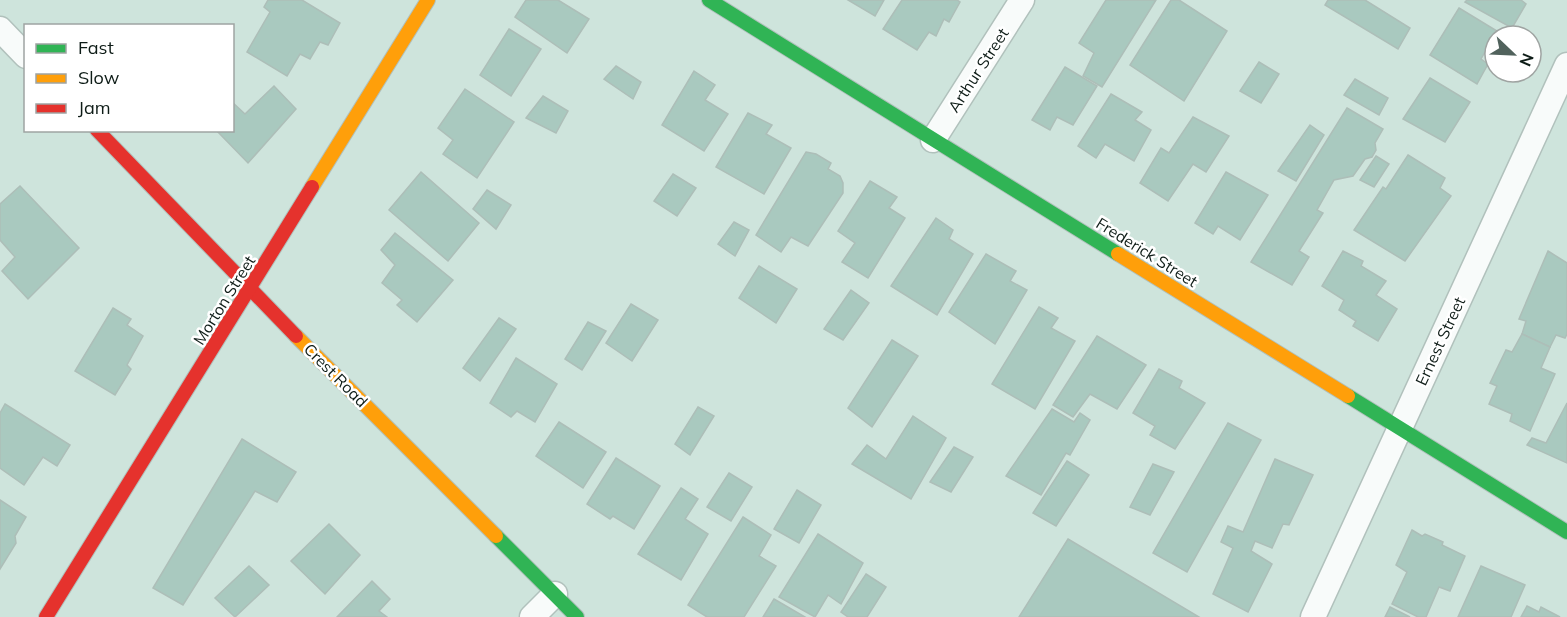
<svg xmlns="http://www.w3.org/2000/svg" width="1567" height="617" font-family="Mulish,sans-serif">
<rect width="100%" height="100%" fill="#cee4dc"/>
<g fill="#a9c9bf" stroke="#adbeb8" stroke-width="1.5">
<polygon points="268,0 302,0 340,23 328,45 320,42 310,59 300,54 287,76 247,52 270,12 264,7"/>
<polygon points="526,0 558,0 589,19 567,53 515,17"/>
<polygon points="848,0 884,0 875,16"/>
<polygon points="902,0 957,0 960,2 949,22 944,19 936,36 929,32 917,50 883,29"/>
<polygon points="1106,0 1156,0 1102,87 1083,76 1094,53 1079,43"/>
<polygon points="1171,0 1179,0 1227,31 1184,101 1130,65"/>
<polygon points="1328,0 1365,0 1410,28 1398,49 1325,5"/>
<polygon points="1467,0 1521,0 1526,4 1512,28 1465,2"/>
<polygon points="1459,8 1497,31 1481,59 1488,64 1477,84 1430,55"/>
<polygon points="509,29 541,49 511,96 480,75"/>
<polygon points="1259,62 1279,74 1261,103 1240,91"/>
<polygon points="616,66 641,82 633,99 604,79"/>
<polygon points="1065,67 1097,86 1073,125 1057,117 1050,130 1032,120"/>
<polygon points="694,71 715,85 705,100 728,114 704,151 662,125"/>
<polygon points="1430,78 1470,102 1445,142 1403,119"/>
<polygon points="1355,79 1388,98 1379,115 1344,95"/>
<polygon points="274,86 296,109 248,163 216,130 232,130 232,102 245,114"/>
<polygon points="465,89 514,122 477,178 443,154 453,140 438,128"/>
<polygon points="1111,94 1142,112 1135,120 1151,130 1134,161 1105,144 1096,158 1078,146"/>
<polygon points="543,96 568,111 556,133 526,118"/>
<polygon points="1347,108 1383,129 1375,143 1376,150 1372,157 1365,159 1353,176 1334,180 1317,210 1323,213 1299,251 1309,257 1292,285 1251,262"/>
<polygon points="748,113 772,125 766,134 791,148 764,194 716,167"/>
<polygon points="1193,117 1229,136 1206,172 1193,164 1168,201 1140,183 1161,148 1169,153"/>
<polygon points="1310,125 1324,135 1296,181 1278,171"/>
<polygon points="806,152 816,154 831,163 828,169 840,176 843,183 843,193 808,246 791,237 781,252 756,235"/>
<polygon points="1408,155 1445,178 1440,188 1451,196 1405,261 1354,230 1383,187 1386,189"/>
<polygon points="1376,156 1389,164 1374,187 1360,180"/>
<polygon points="421,172 479,223 448,261 389,210"/>
<polygon points="1226,172 1268,195 1240,240 1218,226 1213,234 1195,223"/>
<polygon points="673,174 696,188 677,216 654,201"/>
<polygon points="870,181 897,197 889,208 905,218 868,278 842,262 855,243 838,231"/>
<polygon points="20,186 79,248 28,299 2,271 15,257 0,240 0,204"/>
<polygon points="487,190 511,205 496,229 473,209"/>
<polygon points="936,218 953,230 949,239 973,254 937,315 891,286"/>
<polygon points="734,222 749,230 735,256 718,244"/>
<polygon points="395,233 453,280 417,322 397,305 402,300 382,283 395,265 381,250"/>
<polygon points="1343,251 1363,261 1361,266 1386,281 1376,295 1397,309 1378,341 1353,326 1356,321 1339,310 1344,300 1322,286"/>
<polygon points="1548,251 1567,263 1567,334 1565,338 1556,335 1550,347 1522,334 1526,321 1519,319"/>
<polygon points="986,254 1016,271 1010,281 1027,290 995,344 949,312"/>
<polygon points="759,266 797,289 776,323 739,298"/>
<polygon points="851,290 869,303 843,340 824,329"/>
<polygon points="631,304 658,320 632,361 606,343"/>
<polygon points="1039,307 1058,318 1051,328 1075,341 1035,409 992,384"/>
<polygon points="113,308 131,319 127,325 143,336 127,365 131,369 115,395 75,371"/>
<polygon points="499,318 516,329 480,381 463,368"/>
<polygon points="588,322 606,331 582,370 565,359"/>
<polygon points="1522,334 1550,347 1541,368 1555,374 1530,431 1510,421 1512,414 1489,404 1497,386 1490,383 1506,350 1512,352"/>
<polygon points="1097,336 1146,365 1117,409 1090,394 1073,417 1053,405"/>
<polygon points="892,340 918,356 872,427 848,408"/>
<polygon points="516,358 557,384 535,422 517,411 511,417 490,403"/>
<polygon points="1159,369 1182,381 1179,388 1205,403 1175,449 1150,435 1155,426 1133,413"/>
<polygon points="1567,403 1567,463 1527,445 1532,438 1546,443"/>
<polygon points="5,404 70,445 57,466 43,457 24,485 0,468 0,413"/>
<polygon points="698,407 714,416 690,455 675,444"/>
<polygon points="1052,409 1074,422 1080,413 1090,420 1070,455 1066,453 1041,495 1006,476"/>
<polygon points="913,416 946,438 911,499 852,464 867,445 886,459"/>
<polygon points="559,422 606,452 583,488 536,456"/>
<polygon points="1228,423 1261,440 1187,572 1153,553"/>
<polygon points="242,439 296,472 277,502 255,491 183,605 153,588"/>
<polygon points="954,447 973,457 951,492 930,482"/>
<polygon points="616,458 660,486 634,529 613,516 610,519 587,504"/>
<polygon points="1275,459 1313,475 1289,525 1283,524 1272,548 1255,541 1251,551 1272,564 1248,612 1213,594 1233,548 1221,542 1228,526 1243,532"/>
<polygon points="1067,461 1089,475 1056,526 1033,513"/>
<polygon points="1153,464 1174,472 1150,515 1130,507"/>
<polygon points="729,473 752,487 731,521 707,507"/>
<polygon points="681,488 698,499 685,519 708,534 681,580 638,554"/>
<polygon points="797,490 821,505 799,543 774,529"/>
<polygon points="0,500 26,517 15,536 16,543 0,569"/>
<polygon points="743,517 771,535 759,556 776,566 744,617 707,617 688,605"/>
<polygon points="329,524 360,555 325,594 291,561"/>
<polygon points="1412,530 1422,536 1425,534 1443,542 1442,545 1465,556 1450,591 1439,587 1426,617 1418,617 1392,604 1407,572 1396,565"/>
<polygon points="818,534 863,563 841,604 828,595 815,617 779,597"/>
<polygon points="1068,539 1199,617 1019,617"/>
<polygon points="249,566 269,585 235,617 215,598"/>
<polygon points="1481,566 1525,585 1511,617 1458,617"/>
<polygon points="866,574 886,587 867,617 848,617 841,612"/>
<polygon points="372,581 390,599 379,611 387,617 337,617"/>
<polygon points="774,599 805,617 763,617"/>
<polygon points="1527,606 1539,612 1541,607 1560,617 1521,617"/>
<polygon points="1390,607 1410,617 1385,617"/>
</g>
<g fill="none" stroke-linecap="round" stroke-linejoin="round">
<g stroke="#b1c1bc" stroke-width="27">
<g id="street">
<polyline points="0,29 26,56"/>
<polyline points="933,140 1022,0"/>
<polyline points="532,617 555,594"/>
<polyline points="1313,617 1567,65"/>
</g>
</g>
<g stroke="#b1c1bc" stroke-width="16">
<g id="fast">
<polyline points="709,0 1118,254"/>
<polyline points="1348,396 1567,532"/>
<polyline points="496,536 577,617"/>
</g>
</g>
<g stroke="#b1c1bc" stroke-width="16">
<g id="slow">
<polyline points="312,187 428,0"/>
<polyline points="1118,254 1348,396"/>
<polyline points="296,336 496,536"/>
</g>
</g>
<g stroke="#b1c1bc" stroke-width="16">
<g id="jam">
<polyline points="97,130 296,336"/>
<polyline points="46,617 312,187"/>
</g>
</g>
<use href="#street" stroke="#f8fbfa" stroke-width="24"/>
<use href="#fast" stroke="#30b455" stroke-width="14"/>
<use href="#slow" stroke="#ff9f0a" stroke-width="14"/>
<use href="#jam" stroke="#e5322d" stroke-width="14"/>
</g>
<g text-anchor="middle" dominant-baseline="central" stroke-width="5" stroke-linejoin="round" paint-order="stroke">
<g font-size="16" fill="#0e1c17" stroke="#fff">
<text transform="translate(978 70) rotate(-57)">Arthur Street</text>
<text transform="translate(1147 252) rotate(32)">Frederick Street</text>
<text transform="translate(224 300) rotate(-58)">Morton Street</text>
<text transform="translate(1440 341) rotate(-65)">Ernest Street</text>
<text transform="translate(336 375) rotate(45)">Crest Road</text>
</g>
</g>
<rect x="24" y="24" width="210" height="108" fill="#ffffff" stroke="#9fa4a2" stroke-width="1.5"/>
<rect x="36" y="44" width="30" height="9" fill="#30b455" stroke="#9fa4a2" stroke-width="1.5"/>
<text x="78" y="54" font-size="18" fill="#0e1c17">Fast</text>
<rect x="36" y="74" width="30" height="9" fill="#ff9f0a" stroke="#9fa4a2" stroke-width="1.5"/>
<text x="78" y="84" font-size="18" fill="#0e1c17">Slow</text>
<rect x="36" y="104" width="30" height="9" fill="#e5322d" stroke="#9fa4a2" stroke-width="1.5"/>
<text x="78" y="114" font-size="18" fill="#0e1c17">Jam</text>
<g transform="translate(1513 54) rotate(113)"><circle r="28" fill="#ffffff" stroke="#9fa4a2" stroke-width="1.5"/>
<path d="M0-4.5L10 22L0 15L-10 22Z" fill="#51625c"/>
<text y="-9" font-size="16" font-weight="bold" text-anchor="middle" fill="#0e1c17">N</text>
</g>
</svg>
